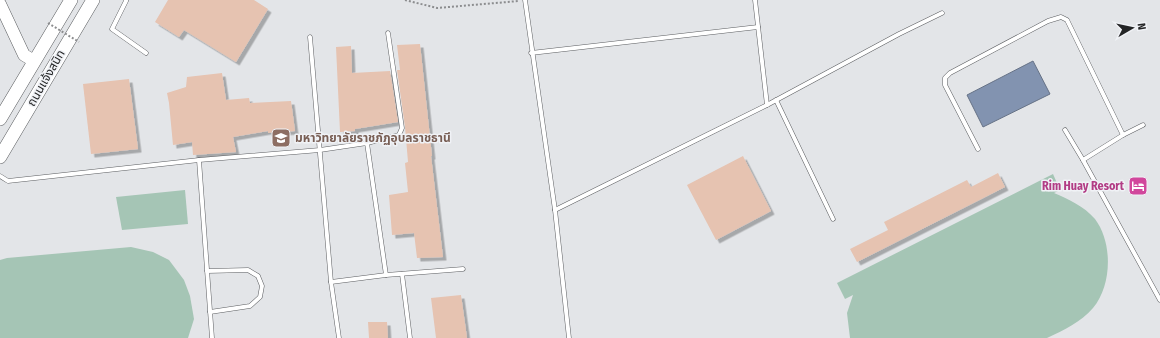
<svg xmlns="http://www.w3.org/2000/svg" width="1160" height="338" font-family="'Fira Sans Condensed','Noto Sans Thai',sans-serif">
<defs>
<filter id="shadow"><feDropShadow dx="3.5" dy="3.5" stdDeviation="0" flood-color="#0004"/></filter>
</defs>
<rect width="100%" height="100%" fill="#e3e5e8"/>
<g fill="#a5c5b5">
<path d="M1053,174L1060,190L1054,193C1068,199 1084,206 1095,219C1113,243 1112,285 1093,308C1081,322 1064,330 1047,338H850L847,313L853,295L845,299L837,283Z"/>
<polygon points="185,190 188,224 122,230 116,197"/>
<polygon points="131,247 153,252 169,260 184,280 190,296 194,319 188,338 0,338 0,260 7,258"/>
</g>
<polygon fill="#8293b0" stroke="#667286" points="1033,61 1050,94 983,127 967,95"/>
<g fill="#e6c3b1" filter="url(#shadow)">
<polygon points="168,0 254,0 268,9 236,62 184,30 179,37 155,22"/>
<polygon points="420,44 432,156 431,156 443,257 417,258 414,233 392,235 389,195 408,192 405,163 408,162 405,127 397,70 400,70 397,45"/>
<polygon points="351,46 352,73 390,71 398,122 355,129 355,131 340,132 336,47"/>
<polygon points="222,73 226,100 249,98 250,103 291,101 295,131 268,133 268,131 233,137 236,152 193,155 192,142 173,145 169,103 167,93 186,87 187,77"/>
<polygon points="129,79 138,149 91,154 83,84"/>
<polygon points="743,156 771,211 716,240 687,185"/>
<polygon points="998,173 1005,187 857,262 850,249 888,230 884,222 967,180 971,187"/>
<polygon points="461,295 467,338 436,338 431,298"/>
<polygon points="368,322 387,322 388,338 369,338"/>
</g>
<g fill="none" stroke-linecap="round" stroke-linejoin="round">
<g stroke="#5c5e61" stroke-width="5">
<g id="lane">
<polyline points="525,0 555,210 569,338"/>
<polyline points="755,0 767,105"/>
<polyline points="126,1 112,29 146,53"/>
<polyline points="310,37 331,282 339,338"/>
<polyline points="531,53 758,27"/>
<polyline points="776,100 833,219"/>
<polyline points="1065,130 1083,160 1160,300"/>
<polyline points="367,143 399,135 402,128 388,33"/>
<polyline points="978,149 945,85 945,78 950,73 1048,21 1061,17 1067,20 1123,135"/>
<polyline points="199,160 212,338"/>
<polyline points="1083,160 1123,135 1143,125"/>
<polyline points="0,176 8,181 199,160 320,150 367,143 386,275"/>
<polyline points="555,210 767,105 899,34 942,13"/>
<polyline points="207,271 248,270 258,276 262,286 260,297 250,306 210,312"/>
<polyline points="402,274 410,338"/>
<polyline points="331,282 386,275 463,269"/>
</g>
</g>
<g stroke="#5c5e61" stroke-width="13">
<polyline id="secondary" points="0,4 24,55 34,61"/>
</g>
<g stroke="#5c5e61" stroke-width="14">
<g id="primary">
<polyline points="0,119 71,0"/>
<polyline points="0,157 93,0"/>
</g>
</g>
<polyline stroke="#8c8d8f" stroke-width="2" stroke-dasharray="2 2" stroke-linecap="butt" points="405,0 437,8 519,1"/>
<use href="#lane" stroke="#fff" stroke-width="4"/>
<use href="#secondary" stroke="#fff" stroke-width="12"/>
<use href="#primary" stroke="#fff" stroke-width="13"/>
<polyline stroke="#8c8d8f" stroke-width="2" stroke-dasharray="2 2" stroke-linecap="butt" points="48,23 79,42"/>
</g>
<defs>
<g id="university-square" transform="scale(1)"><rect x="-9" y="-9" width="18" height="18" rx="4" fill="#8d6e63" stroke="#f0f2f6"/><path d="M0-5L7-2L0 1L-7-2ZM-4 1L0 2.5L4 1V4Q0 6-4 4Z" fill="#fff"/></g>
<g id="hotel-square" transform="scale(1)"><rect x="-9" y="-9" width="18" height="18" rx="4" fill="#d1479c" stroke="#f0f2f6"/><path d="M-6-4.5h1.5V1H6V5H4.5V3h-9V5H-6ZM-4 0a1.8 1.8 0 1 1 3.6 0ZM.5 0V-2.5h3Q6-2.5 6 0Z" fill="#fff"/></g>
</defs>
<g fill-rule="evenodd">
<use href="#university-square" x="281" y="138"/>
<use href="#hotel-square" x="1138" y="186"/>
</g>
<g text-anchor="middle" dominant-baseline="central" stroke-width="3" stroke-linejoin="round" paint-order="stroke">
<g font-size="12" fill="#232425" stroke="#f0f2f6">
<text transform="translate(46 78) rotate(-60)">ถนนแจ้งสนิท</text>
</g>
<g font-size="12" font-weight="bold" fill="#785e54" stroke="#f0f2f6" text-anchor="start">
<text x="295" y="138">มหาวิทยาลัยราชภัฏอุบลราชธานี</text>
</g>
<g font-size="12" font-weight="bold" fill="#b23c85" stroke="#f0f2f6" text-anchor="end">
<text x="1124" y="186">Rim Huay Resort</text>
</g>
</g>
<g transform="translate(1132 28) rotate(81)" stroke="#f0f2f6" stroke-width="3" paint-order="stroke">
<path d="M0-3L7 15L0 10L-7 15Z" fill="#232425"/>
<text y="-6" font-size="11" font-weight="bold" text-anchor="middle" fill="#232425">N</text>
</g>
</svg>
